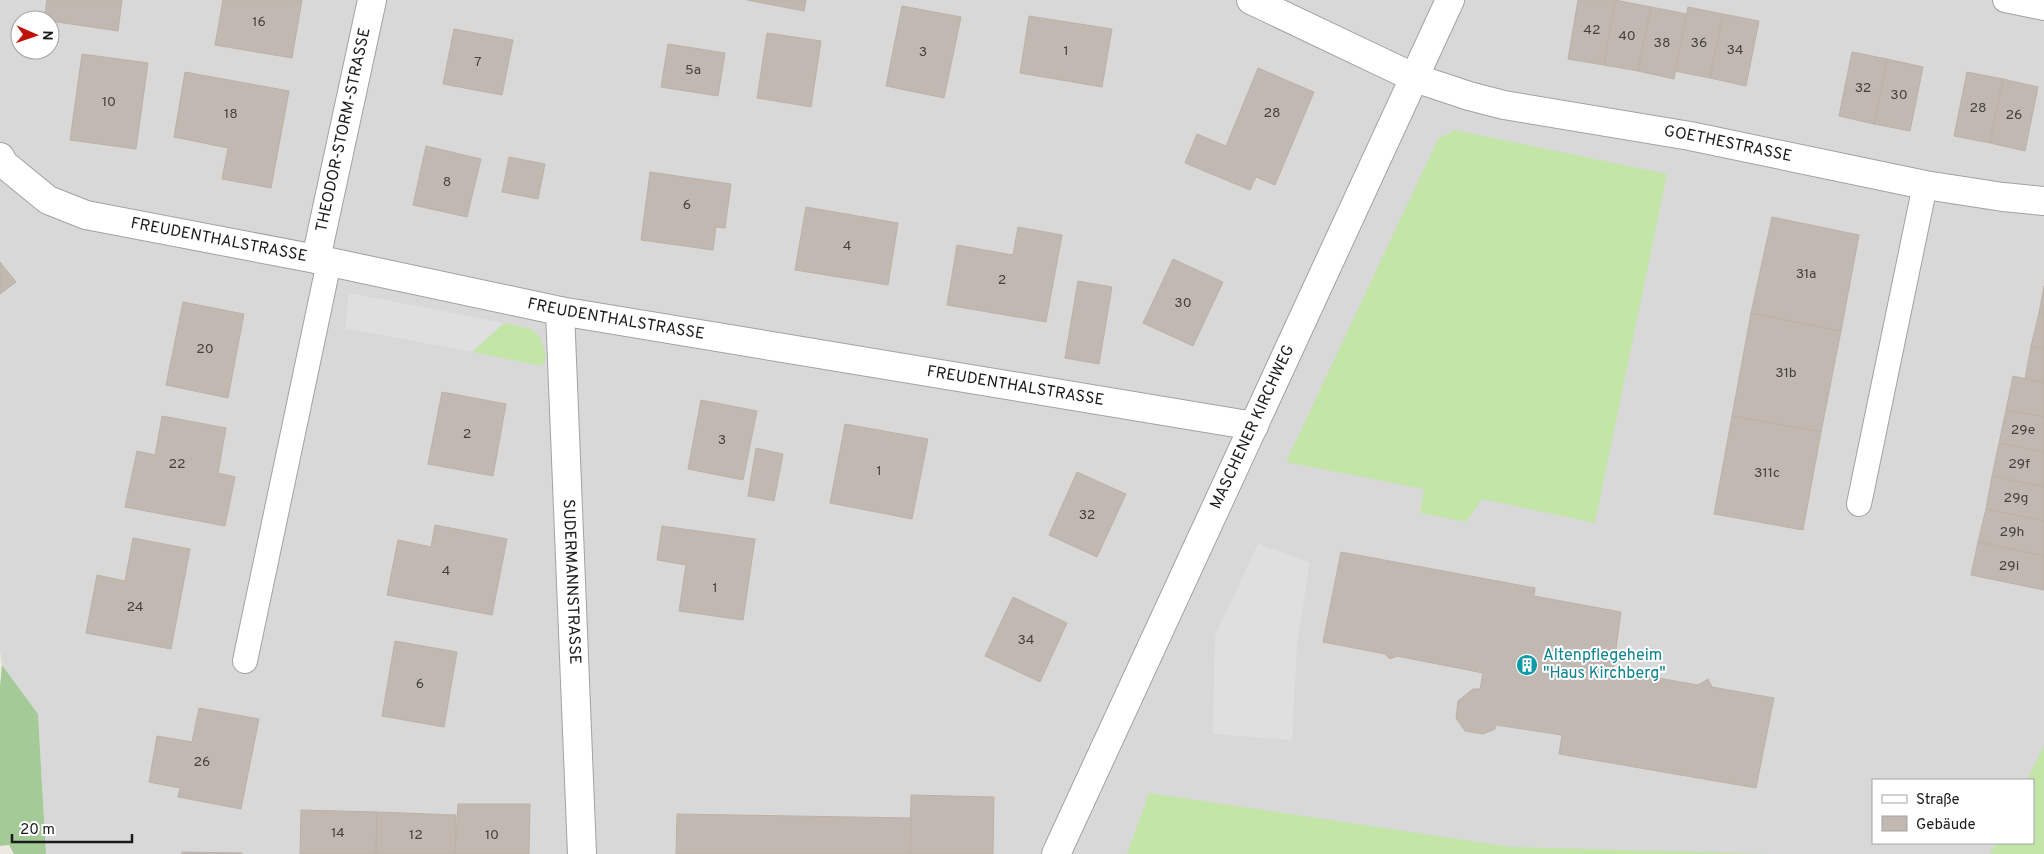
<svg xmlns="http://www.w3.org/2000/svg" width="2044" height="854" font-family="Overpass,sans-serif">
<rect width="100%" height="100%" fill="#ede9e1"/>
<path fill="#d9d8d8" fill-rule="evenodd" d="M0,0H2044V854H46L38,714L2,665L0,651ZM20,20H50V50H20ZM1873,780H2033V843H1873Z"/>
<g fill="#c3e5a8">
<polygon points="1455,130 1667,174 1595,523 1482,499 1466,522 1420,513 1424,489 1286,462 1438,139"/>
<polygon points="504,323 532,329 541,339 546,357 542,366 472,352"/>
<polygon points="2044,745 2044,854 1990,854 1996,843 2033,843 2033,780 2027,780"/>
<polygon points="1149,793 1512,847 1774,854 1127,854"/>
</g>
<polygon fill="#a4ca98" points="2,665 38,714 46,854 14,854 9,845 0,846 0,687"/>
<g fill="#dfdfdf">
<polygon points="349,293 504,323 472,352 345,328"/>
<polygon points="1258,544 1310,562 1297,643 1292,740 1213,734 1215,636"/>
</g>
<g fill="#c1b8b1" stroke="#bdb1a4">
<polygon points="47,0 122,0 118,31 44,20"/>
<polygon points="223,0 302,0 292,58 215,45"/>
<polygon points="747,0 806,0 804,11"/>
<polygon points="1578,0 1615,0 1604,65 1568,59"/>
<polygon points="1615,0 1651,7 1638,71 1604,65"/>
<polygon points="902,6 961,17 944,98 886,86"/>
<polygon points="1651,7 1687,14 1674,79 1638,71"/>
<polygon points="1688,7 1723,14 1710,78 1675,71"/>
<polygon points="1723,14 1759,21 1746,86 1710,78"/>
<polygon points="1029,16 1112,29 1102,87 1020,73"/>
<polygon points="454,29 513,40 502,95 443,84"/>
<polygon points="767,33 821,41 811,107 757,98"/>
<polygon points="668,44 725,53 718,96 661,87"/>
<polygon points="1852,52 1887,59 1874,124 1839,116"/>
<polygon points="82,54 148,63 136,149 70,140"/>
<polygon points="1887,59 1923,67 1910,131 1874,124"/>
<polygon points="1258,68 1314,92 1275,185 1256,177 1250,190 1185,163 1197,134 1226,146"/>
<polygon points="185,72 289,91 271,188 222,179 228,148 174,137"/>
<polygon points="1967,72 2003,79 1990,143 1954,136"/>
<polygon points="2003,79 2038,87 2025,151 1990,143"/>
<polygon points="426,146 481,159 467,217 413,205"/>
<polygon points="509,157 545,164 538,199 502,192"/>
<polygon points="650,172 731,184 725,228 716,227 713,250 641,240"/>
<polygon points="806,207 898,223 888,285 795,270"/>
<polygon points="1772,217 1859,235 1841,331 1751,313"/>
<polygon points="1018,227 1062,235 1046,322 947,305 957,245 1013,255"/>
<polygon points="1173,259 1223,282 1193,346 1143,323"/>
<polygon points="0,262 16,282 0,294"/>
<polygon points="1078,281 1112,287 1099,364 1065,358"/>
<polygon points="2044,286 2044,314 2039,313"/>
<polygon points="183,302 244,314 228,398 166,385"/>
<polygon points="1751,313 1841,331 1821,432 1732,416"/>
<polygon points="2039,313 2044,314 2044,349 2031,346"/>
<polygon points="2031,346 2044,349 2044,383 2025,379"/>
<polygon points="2013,376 2044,383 2044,417 2006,410"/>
<polygon points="442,392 506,404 493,476 428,464"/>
<polygon points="701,400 757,411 743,480 688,469"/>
<polygon points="2006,410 2044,417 2044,452 1999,443"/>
<polygon points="162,416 226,428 218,473 235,477 225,526 125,507 137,451 155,455"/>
<polygon points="1732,416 1821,432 1803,530 1714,514"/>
<polygon points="845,424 928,439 912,519 830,503"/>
<polygon points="1999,443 2044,452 2044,487 1992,476"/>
<polygon points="756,448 783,454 774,501 748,496"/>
<polygon points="1077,472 1126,494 1097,557 1049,535"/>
<polygon points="1992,476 2044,487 2044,521 1986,509"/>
<polygon points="1986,509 2044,521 2044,556 1978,542"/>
<polygon points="435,525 507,539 492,615 387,595 398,540 431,547"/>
<polygon points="662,526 755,539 743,620 679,611 686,565 657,560"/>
<polygon points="133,538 190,549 171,649 86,633 97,575 125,581"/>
<polygon points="1978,542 2044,556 2044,590 1971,575"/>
<polygon points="1341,552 1535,588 1534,596 1621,612 1613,670 1698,685 1708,679 1712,687 1774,698 1756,788 1559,754 1562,735 1496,725 1495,729 1483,734 1465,731 1456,718 1458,701 1473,689 1480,689 1483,673 1397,656 1390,659 1385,654 1323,642"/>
<polygon points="1013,597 1067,623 1040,682 985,656"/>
<polygon points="395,641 457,652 444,727 382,716"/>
<polygon points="199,708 259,719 241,809 178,797 180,788 149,782 157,736 192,742"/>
<polygon points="911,795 994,797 993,854 910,854"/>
<polygon points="458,804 530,804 529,854 455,854"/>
<polygon points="301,810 377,812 376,854 300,854"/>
<polygon points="377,812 456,815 455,854 376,854"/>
<polygon points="677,814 911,818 910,854 676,854"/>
<polygon points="182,852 242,853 242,854 182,854"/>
</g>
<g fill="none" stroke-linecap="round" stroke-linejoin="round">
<g stroke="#a2a2a2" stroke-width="26">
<g id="service">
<polyline points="2005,0 2044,8"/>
<polyline points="1859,504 1925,185"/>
<polyline points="245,661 329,262"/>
</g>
</g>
<g stroke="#a2a2a2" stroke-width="30">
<g id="minor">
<path id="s1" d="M1251,0L1415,78L1469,96L1504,105L1690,136L1925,185L2003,197L2044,201"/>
<path id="s2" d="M0,157L4,164L48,200L86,215L316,259L560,311L1254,426"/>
<path id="s3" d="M316,259L372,0"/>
<path id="s4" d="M560,311L582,854"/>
</g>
</g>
<g stroke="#a2a2a2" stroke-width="30">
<g id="tertiary">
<path id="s5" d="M1056,854L1450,0"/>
</g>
</g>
<use href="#service" stroke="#fff" stroke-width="24"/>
<use href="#minor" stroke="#fff" stroke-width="28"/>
<use href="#tertiary" stroke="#fff" stroke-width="28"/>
</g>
<defs>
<g id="building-disc" transform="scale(1.125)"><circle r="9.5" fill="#0f9aa8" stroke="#fff"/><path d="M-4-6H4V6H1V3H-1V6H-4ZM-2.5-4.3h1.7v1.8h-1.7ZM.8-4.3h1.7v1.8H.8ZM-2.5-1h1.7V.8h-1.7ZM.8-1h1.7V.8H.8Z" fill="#fff"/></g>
</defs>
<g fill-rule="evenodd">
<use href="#building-disc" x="1527" y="665"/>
</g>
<g text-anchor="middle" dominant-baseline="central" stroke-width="4" stroke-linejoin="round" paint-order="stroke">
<g font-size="14" fill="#444240">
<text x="259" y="22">16</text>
<text x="1592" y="30">42</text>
<text x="1627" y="36">40</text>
<text x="1662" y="43">38</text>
<text x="1699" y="43">36</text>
<text x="1735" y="50">34</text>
<text x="1066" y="51">1</text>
<text x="923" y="52">3</text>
<text x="478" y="62">7</text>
<text x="693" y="70">5a</text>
<text x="1863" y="88">32</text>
<text x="1899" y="95">30</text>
<text x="109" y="102">10</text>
<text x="1978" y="108">28</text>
<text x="1272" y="113">28</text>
<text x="231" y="114">18</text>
<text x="2014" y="115">26</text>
<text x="447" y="182">8</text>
<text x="687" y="205">6</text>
<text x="847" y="246">4</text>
<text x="1806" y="274">31a</text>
<text x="1002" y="280">2</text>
<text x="1183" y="303">30</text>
<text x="205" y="349">20</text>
<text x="1786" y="373">31b</text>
<text x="2023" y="430">29e</text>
<text x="467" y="434">2</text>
<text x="722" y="440">3</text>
<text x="177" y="464">22</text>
<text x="2019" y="464">29f</text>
<text x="879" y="471">1</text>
<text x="1767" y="473">311c</text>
<text x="2016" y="498">29g</text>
<text x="1087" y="515">32</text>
<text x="2012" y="532">29h</text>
<text x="2009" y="566">29i</text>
<text x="446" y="571">4</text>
<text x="715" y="588">1</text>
<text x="135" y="607">24</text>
<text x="1026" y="640">34</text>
<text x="420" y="684">6</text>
<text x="202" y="762">26</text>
<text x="338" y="833">14</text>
<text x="416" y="835">12</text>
<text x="492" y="835">10</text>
</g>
<g font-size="16" fill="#1b1b1b" stroke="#fff">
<text stroke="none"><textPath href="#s3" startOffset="132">THEODOR-STORM-STRASSE</textPath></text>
<text stroke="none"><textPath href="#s1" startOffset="502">GOETHESTRASSE</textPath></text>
<text stroke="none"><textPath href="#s2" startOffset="241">FREUDENTHALSTRASSE</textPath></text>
<text stroke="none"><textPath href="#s2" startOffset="646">FREUDENTHALSTRASSE</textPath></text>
<text stroke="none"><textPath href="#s2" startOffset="1051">FREUDENTHALSTRASSE</textPath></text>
<text stroke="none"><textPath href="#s5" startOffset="470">MASCHENER KIRCHWEG</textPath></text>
<text stroke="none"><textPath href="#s4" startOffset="271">SUDERMANNSTRASSE</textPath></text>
</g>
<g font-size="16" fill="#0d838f" stroke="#fff" text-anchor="start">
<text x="1543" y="656">Altenpflegeheim<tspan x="1543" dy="18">"Haus Kirchberg"</tspan></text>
</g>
</g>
<rect x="1872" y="779" width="162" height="65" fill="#ffffff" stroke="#a4a4a4"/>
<rect x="1882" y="795" width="25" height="8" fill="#ffffff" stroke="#a4a4a4"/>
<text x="1916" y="804" font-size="15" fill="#1b1b1b">Straße</text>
<rect x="1882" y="816" width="25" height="15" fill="#c1b8b1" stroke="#a4a4a4"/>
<text x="1916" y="829" font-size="15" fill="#1b1b1b">Gebäude</text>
<g transform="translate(35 35) rotate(92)"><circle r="24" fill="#ffffff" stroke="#a4a4a4"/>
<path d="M0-4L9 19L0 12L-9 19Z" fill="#be1309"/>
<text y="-8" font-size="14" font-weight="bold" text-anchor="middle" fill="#1b1b1b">N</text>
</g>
<path d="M12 834v8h120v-8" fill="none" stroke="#1b1b1b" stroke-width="2.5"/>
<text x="20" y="834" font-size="15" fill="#1b1b1b" stroke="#ffffff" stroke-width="4" paint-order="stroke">20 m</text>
</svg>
